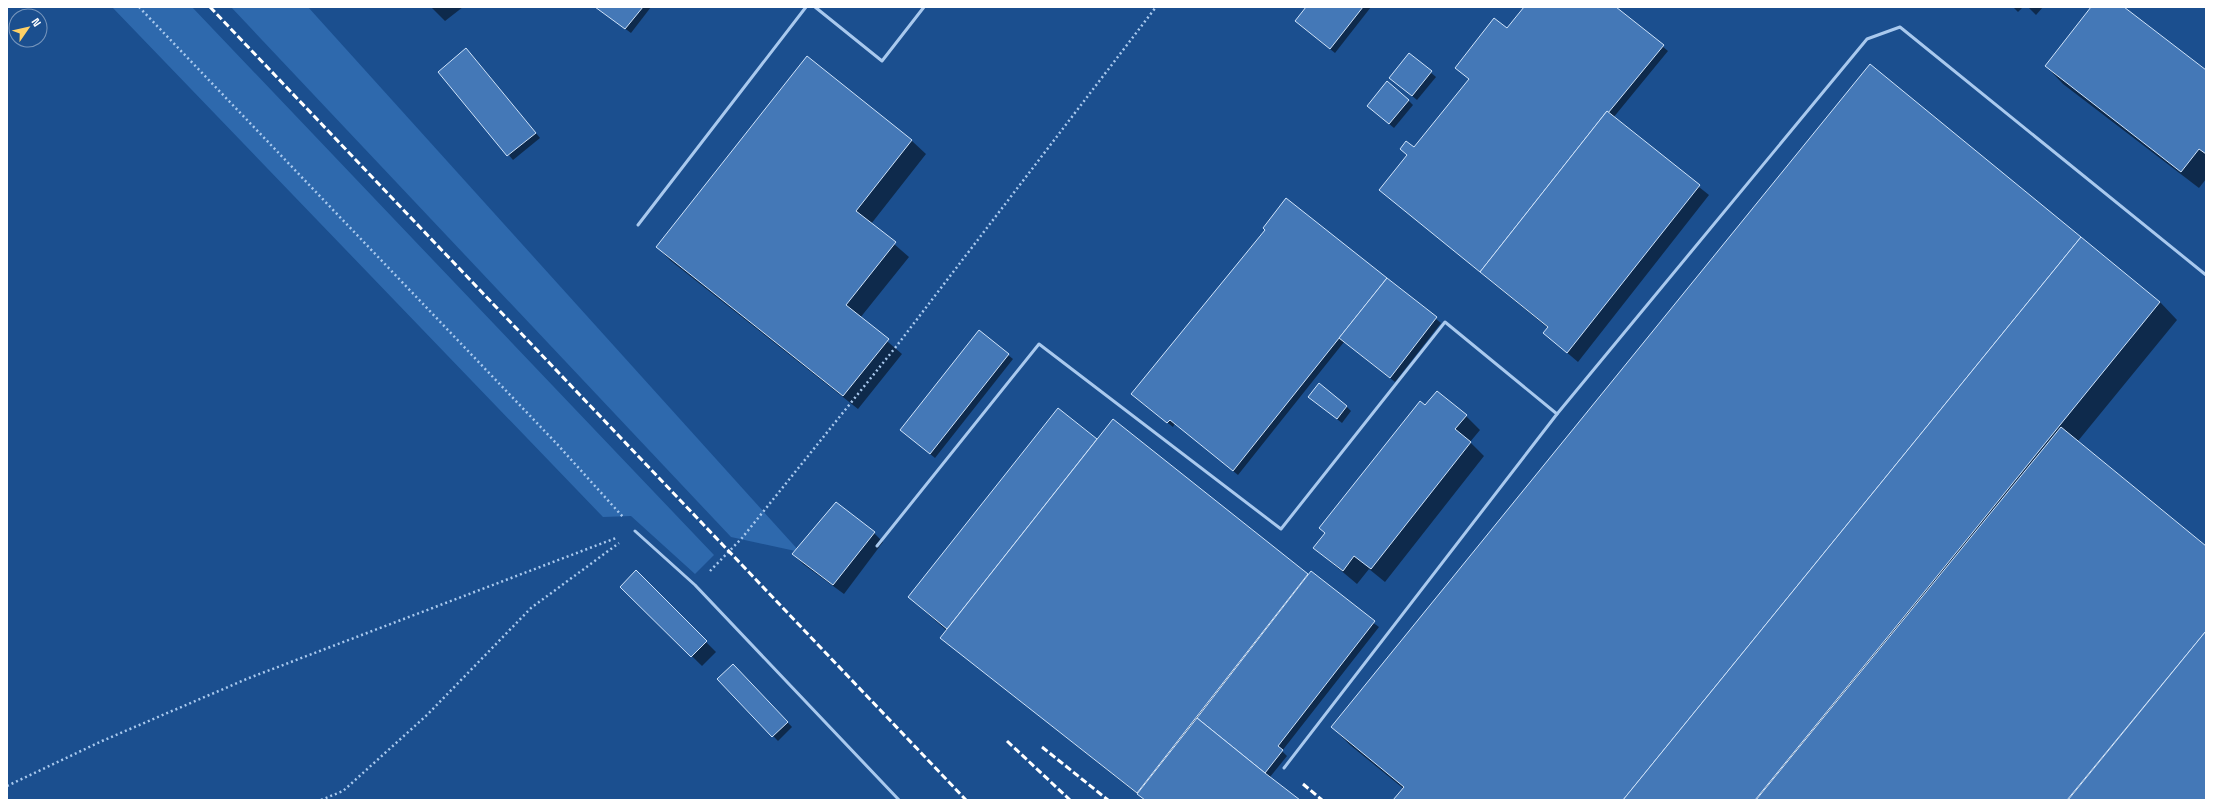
<svg xmlns="http://www.w3.org/2000/svg" width="2213" height="807" font-family="'Space Grotesk',sans-serif">
<rect width="100%" height="100%" fill="#1b4f8f"/>
<g fill="#2e69ad">
<polygon points="112,7 192,7 714,555 695,574 631,516 603,517"/>
<polygon points="231,7 308,7 800,552 731,537"/>
</g>
<g fill="#0007">
<polygon points="431,7 463,7 445,21"/>
<polygon points="596,7 651,7 631,33"/>
<polygon points="1308,7 1371,7 1335,53 1301,26"/>
<polygon points="1526,7 1614,7 1668,51 1613,118 1709,195 1578,362 1544,333 1548,328 1380,190 1470,80 1457,68 1507,30"/>
<polygon points="2013,7 2023,7 2018,12"/>
<polygon points="2028,7 2043,7 2036,15"/>
<polygon points="2092,7 2123,7 2206,71 2206,179 2199,188 2063,84 2046,66"/>
<polygon points="471,54 540,138 513,160 439,72"/>
<polygon points="1410,55 1436,77 1417,100 1396,83"/>
<polygon points="808,58 912,141 926,154 871,224 909,257 860,318 902,354 858,409 671,261 657,247"/>
<polygon points="1408,100 1413,105 1394,128 1368,106"/>
<polygon points="1287,200 1441,323 1395,382 1344,342 1238,475 1175,423 1173,427 1137,399 1266,230"/>
<polygon points="2160,302 2177,320 2078,441 2206,546 2206,800 1394,800 1404,789 1350,745 1332,727"/>
<polygon points="1008,355 1013,359 935,458 901,430"/>
<polygon points="1314,401 1346,406 1351,411 1342,423"/>
<polygon points="1426,407 1466,416 1480,430 1470,442 1484,456 1385,582 1369,569 1357,584 1314,548 1325,533 1320,528"/>
<polygon points="1058,409 1098,440 1113,421 1308,576 1379,627 1282,751 1287,756 1270,777 1298,800 1145,800 946,642 947,631 909,597"/>
<polygon points="874,533 883,542 844,594 803,564 793,554"/>
<polygon points="636,572 716,652 702,666 621,587"/>
<polygon points="733,665 792,727 778,741 719,679"/>
</g>
<g fill="#4478b7" stroke="#cfe3fa">
<polygon points="595,7 643,7 625,29"/>
<polygon points="1306,7 1363,7 1330,49 1295,21"/>
<polygon points="1524,7 1616,7 1664,45 1608,113 1607,111 1480,272 1379,190 1407,155 1400,149 1406,141 1414,147 1469,79 1455,68 1476,41 1494,18 1507,28"/>
<polygon points="2091,7 2124,7 2206,70 2206,154 2199,149 2181,172 2045,66"/>
<polygon points="466,48 536,133 507,156 438,72"/>
<polygon points="1409,53 1432,71 1412,96 1389,78"/>
<polygon points="807,56 912,140 856,211 896,242 846,305 889,339 843,396 656,247"/>
<polygon points="1870,64 2081,237 1623,800 1393,800 1404,787 1331,727"/>
<polygon points="1387,81 1409,100 1389,124 1367,106"/>
<polygon points="1607,111 1700,185 1567,353 1543,333 1548,327 1480,272"/>
<polygon points="1286,198 1387,278 1233,471 1170,420 1167,423 1131,394 1265,230 1263,228"/>
<polygon points="2081,237 2160,302 1755,800 1623,800"/>
<polygon points="1387,278 1437,317 1390,378 1339,338"/>
<polygon points="979,330 1009,354 930,454 900,430"/>
<polygon points="1319,383 1347,406 1337,419 1308,397"/>
<polygon points="1437,391 1467,415 1455,429 1471,442 1371,569 1354,556 1343,571 1313,548 1325,533 1319,528 1420,401 1425,405"/>
<polygon points="1058,408 1097,439 947,629 908,597"/>
<polygon points="1113,419 1308,574 1137,793 940,638"/>
<polygon points="2061,427 2206,546 2206,631 2067,800 1756,800"/>
<polygon points="836,502 875,532 833,585 792,554"/>
<polygon points="636,570 707,641 691,657 620,587"/>
<polygon points="1311,571 1375,621 1278,746 1283,750 1265,773 1197,718"/>
<polygon points="2206,631 2206,800 2068,800"/>
<polygon points="733,664 788,722 772,737 717,679"/>
<polygon points="1197,718 1265,773 1300,800 1145,800 1137,794"/>
</g>
<g fill="none" stroke-linecap="round" stroke-linejoin="round">
<g stroke="#a9c9ee" stroke-width="2.5" stroke-dasharray="2 3" stroke-linecap="butt">
<polyline points="139,7 557,444 623,517"/>
<polyline points="710,571 742,538 895,348 1156,7"/>
<polyline points="7,786 102,741 249,678 616,538"/>
<polyline points="321,800 343,791 427,715 531,608 619,543"/>
</g>
<g stroke="#a9c9ee" stroke-width="3">
<polyline points="815,7 882,61 924,7"/>
<polyline points="638,225 806,7"/>
<polyline points="635,531 695,585 899,800"/>
<polyline points="877,546 1039,344 1281,529 1445,322 1557,414 1867,39 1900,27 2206,275"/>
<polyline points="1284,768 1557,414"/>
</g>
<g stroke="#fff" stroke-width="3" stroke-dasharray="7 3" stroke-linecap="butt">
<polyline points="210,7 966,800"/>
<polyline points="1007,741 1070,800"/>
<polyline points="1042,747 1108,800"/>
<polyline points="1303,784 1322,800"/>
</g>
</g>
<rect width="2213" height="807" fill="none" stroke="#ffffff" stroke-width="16"/>
<g transform="translate(28 28) rotate(56)"><circle r="19" fill="#1b4f8f" stroke="#7695bc"/>
<path d="M0-3L7 15L0 10L-7 15Z" fill="#ffd166"/>
<text y="-6" font-size="11" font-weight="bold" text-anchor="middle" fill="#ffffff">N</text>
</g>
</svg>
